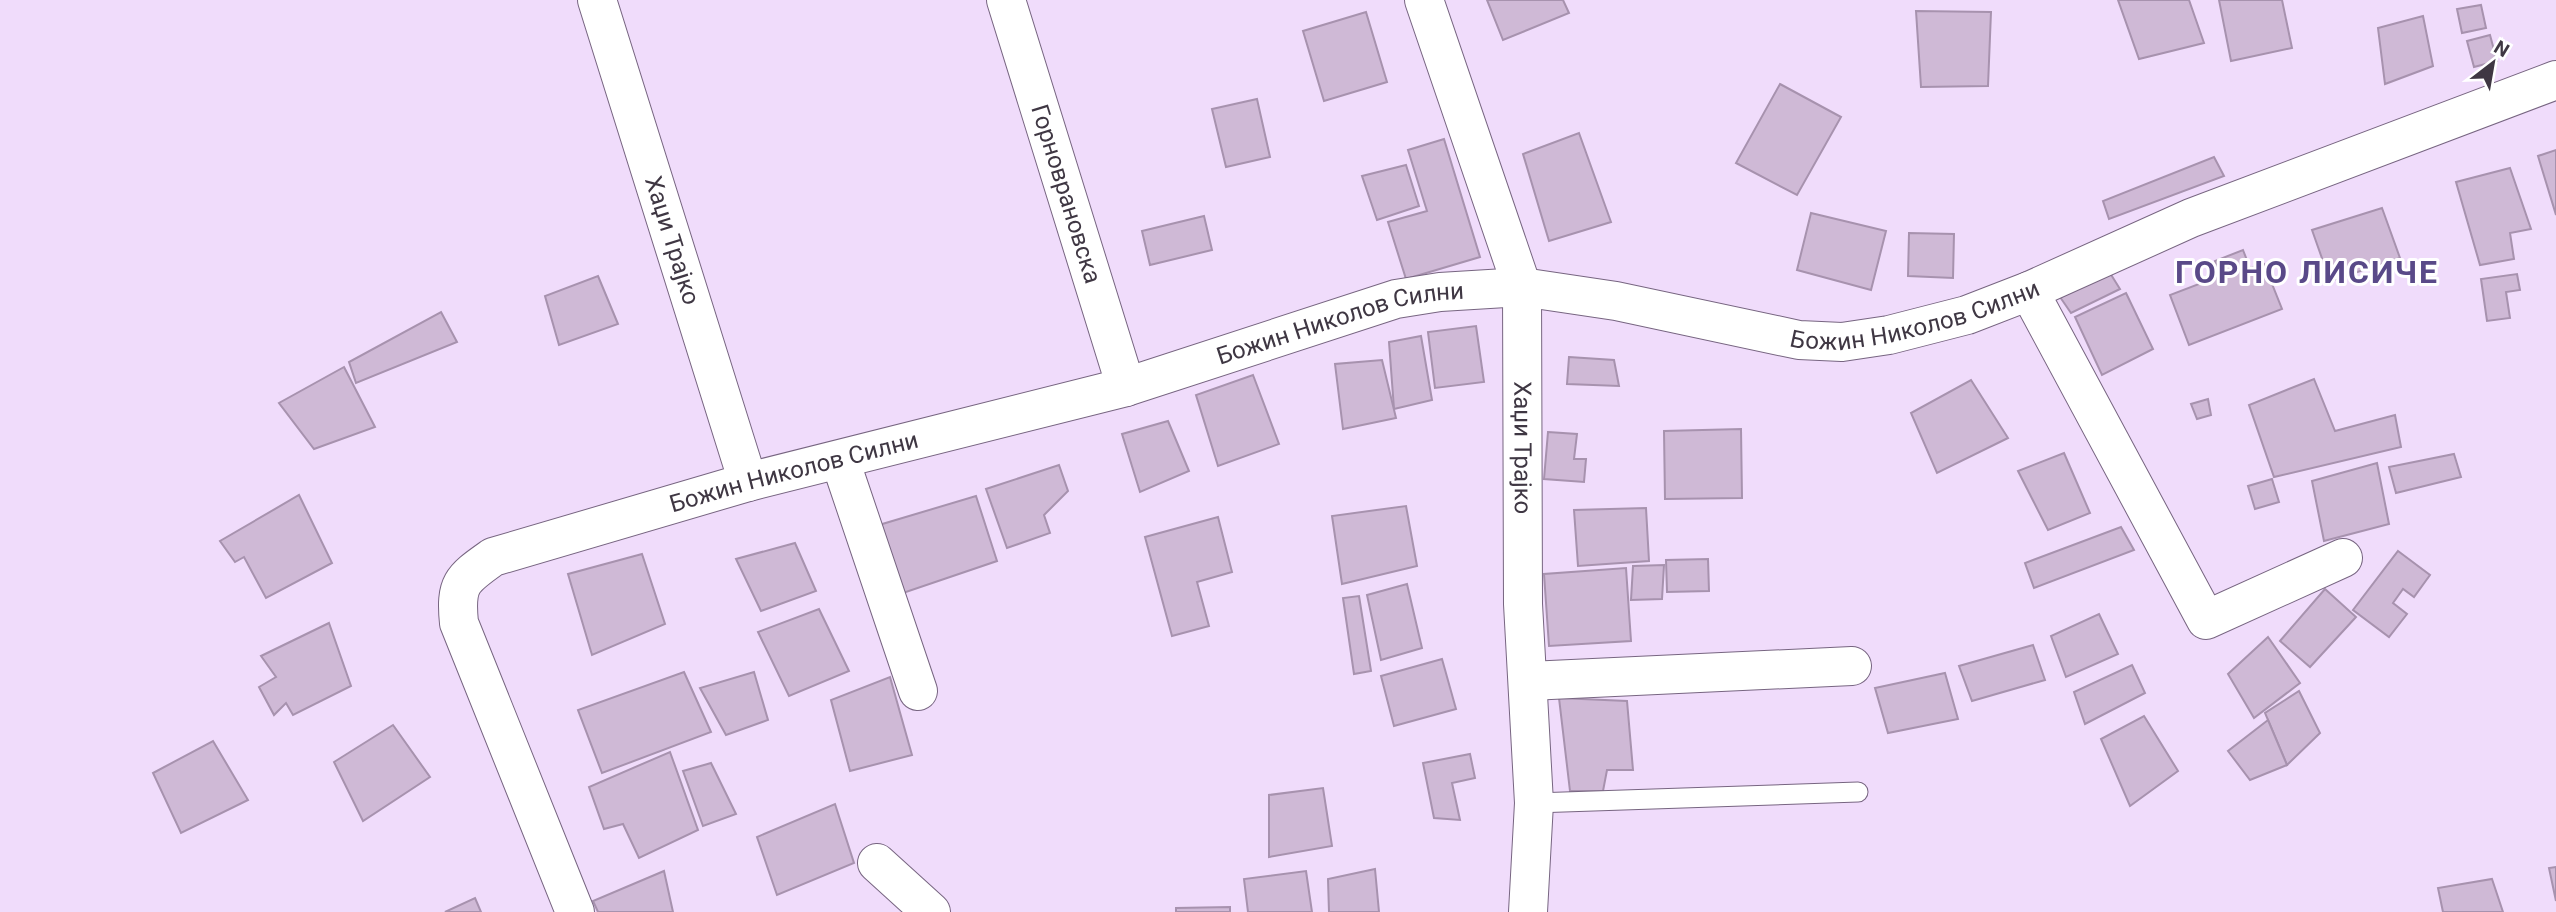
<svg xmlns="http://www.w3.org/2000/svg" width="2556" height="912" font-family="Roboto,sans-serif">
<rect width="100%" height="100%" fill="#f0dcfb"/>
<g fill="#cfb9d6" stroke="#a792ae" stroke-width="2">
<polygon points="1487,0 1563,0 1569,13 1503,40"/>
<polygon points="2118,0 2189,0 2204,43 2139,59"/>
<polygon points="2219,0 2282,0 2292,48 2231,61"/>
<polygon points="2481,5 2486,28 2462,33 2457,9"/>
<polygon points="1916,11 1991,12 1988,86 1921,87"/>
<polygon points="1366,12 1387,82 1324,101 1303,31"/>
<polygon points="2423,16 2433,66 2385,84 2378,28"/>
<polygon points="2490,35 2497,61 2474,67 2467,41"/>
<polygon points="1780,84 1841,117 1797,195 1736,163"/>
<polygon points="1257,99 1270,157 1226,167 1212,109"/>
<polygon points="1579,133 1611,222 1549,241 1523,154"/>
<polygon points="1444,139 1480,257 1406,279 1388,222 1427,211 1408,150"/>
<polygon points="2556,150 2556,215 2538,156"/>
<polygon points="2214,157 2224,176 2109,219 2103,201"/>
<polygon points="1406,165 1419,206 1377,220 1362,176"/>
<polygon points="2510,168 2531,229 2510,233 2514,259 2480,265 2456,182"/>
<polygon points="2382,208 2400,258 2330,281 2312,230"/>
<polygon points="1811,213 1886,231 1871,290 1797,270"/>
<polygon points="1204,216 1212,250 1150,265 1142,231"/>
<polygon points="1909,233 1954,234 1953,278 1908,276"/>
<polygon points="2243,250 2250,268 2264,264 2282,309 2189,345 2170,295 2220,276 2215,261"/>
<polygon points="2110,273 2120,289 2071,313 2060,297"/>
<polygon points="2517,274 2520,290 2506,292 2510,318 2487,321 2481,279"/>
<polygon points="598,276 618,324 559,345 545,296"/>
<polygon points="2126,293 2153,349 2102,375 2075,317"/>
<polygon points="441,312 457,342 356,383 349,362"/>
<polygon points="1476,326 1484,382 1435,388 1428,332"/>
<polygon points="1421,336 1432,400 1394,409 1389,342"/>
<polygon points="1569,357 1614,360 1619,386 1567,384"/>
<polygon points="1382,360 1396,418 1343,429 1335,364"/>
<polygon points="344,367 375,427 314,449 279,403"/>
<polygon points="1253,375 1279,444 1218,466 1196,395"/>
<polygon points="2314,379 2335,431 2395,415 2401,447 2274,477 2249,405"/>
<polygon points="1971,380 2008,438 1937,473 1911,413"/>
<polygon points="2208,399 2211,415 2197,419 2191,404"/>
<polygon points="1168,421 1189,471 1140,492 1122,434"/>
<polygon points="1741,429 1742,498 1665,499 1664,431"/>
<polygon points="1548,432 1577,434 1574,459 1586,459 1584,482 1544,479"/>
<polygon points="2064,453 2090,513 2048,530 2018,471"/>
<polygon points="2454,454 2461,477 2396,493 2389,467"/>
<polygon points="2377,463 2389,524 2324,541 2312,481"/>
<polygon points="1059,465 1068,491 1044,515 1050,533 1007,548 986,489"/>
<polygon points="2272,479 2279,502 2255,509 2248,486"/>
<polygon points="299,495 332,563 266,598 244,557 235,562 220,541"/>
<polygon points="976,496 997,561 903,593 879,525"/>
<polygon points="1406,506 1417,566 1342,584 1332,516"/>
<polygon points="1646,508 1649,561 1578,566 1574,510"/>
<polygon points="1218,517 1232,572 1197,582 1209,626 1172,636 1145,537"/>
<polygon points="2121,527 2134,550 2034,588 2025,563"/>
<polygon points="795,543 816,591 761,611 736,559"/>
<polygon points="2398,551 2430,575 2414,597 2403,589 2393,603 2407,614 2389,637 2353,610"/>
<polygon points="642,554 665,624 592,655 568,574"/>
<polygon points="1708,559 1709,591 1667,592 1666,560"/>
<polygon points="1664,565 1662,599 1631,600 1633,566"/>
<polygon points="1626,568 1631,641 1549,646 1544,574"/>
<polygon points="1407,584 1422,648 1381,660 1367,595"/>
<polygon points="2325,589 2356,617 2310,667 2280,641"/>
<polygon points="1359,596 1371,671 1354,674 1343,598"/>
<polygon points="819,609 849,671 789,696 758,632"/>
<polygon points="2099,614 2118,654 2066,677 2051,636"/>
<polygon points="329,623 351,686 293,715 286,703 274,715 259,687 276,677 261,656"/>
<polygon points="2268,637 2300,683 2254,718 2228,674"/>
<polygon points="2033,645 2045,680 1972,701 1959,666"/>
<polygon points="1442,659 1456,709 1394,726 1381,676"/>
<polygon points="2132,665 2145,693 2085,724 2074,692"/>
<polygon points="684,672 711,732 602,773 578,710"/>
<polygon points="754,672 768,720 726,735 700,688"/>
<polygon points="1945,673 1958,719 1888,733 1875,688"/>
<polygon points="890,677 912,755 850,771 831,700"/>
<polygon points="2299,691 2320,733 2287,765 2265,713"/>
<polygon points="1559,698 1627,701 1633,770 1607,770 1603,791 1570,791"/>
<polygon points="2144,716 2178,771 2130,806 2101,739"/>
<polygon points="2268,720 2287,765 2250,780 2228,751"/>
<polygon points="393,725 430,777 363,821 334,762"/>
<polygon points="213,741 248,800 181,833 153,773"/>
<polygon points="670,752 698,830 639,858 623,824 604,829 589,787"/>
<polygon points="1470,754 1475,778 1452,783 1460,820 1434,818 1423,763"/>
<polygon points="711,763 736,814 703,826 683,771"/>
<polygon points="1323,788 1332,846 1269,857 1269,795"/>
<polygon points="835,804 854,863 777,895 757,837"/>
<polygon points="2556,867 2556,901 2549,868"/>
<polygon points="1375,869 1379,912 1329,912 1328,879"/>
<polygon points="664,871 673,912 598,912 593,901"/>
<polygon points="1306,871 1312,912 1248,912 1244,879"/>
<polygon points="2492,879 2503,912 2443,912 2438,888"/>
<polygon points="475,898 481,912 445,912"/>
<polygon points="1230,907 1230,912 1176,912 1176,908"/>
</g>
<g fill="none" stroke-linecap="round" stroke-linejoin="round">
<g stroke="#776581" stroke-width="21">
<polyline id="service" points="1534,803 1858,792"/>
</g>
<g stroke="#776581" stroke-width="40">
<g id="minor">
<path id="s1" d="M597,0L748,482"/>
<path id="s2" d="M1006,0L1126,387"/>
<path id="s3" d="M1424,0L1522,287L1523,604L1534,803L1528,912"/>
<polyline points="2029,291 2206,620 2343,558"/>
<polyline points="840,460 918,691"/>
<polyline points="1529,681 1852,666"/>
<polyline points="877,863 931,912"/>
<path id="s4" d="M575,912L459,623C455,583 462,579 493,557L748,482L1126,387L1396,299L1440,292L1522,287L1616,301L1799,340L1842,342L1889,335L1967,315L2029,291L2191,218L2556,80"/>
</g>
</g>
<use href="#service" stroke="#fff" stroke-width="19"/>
<use href="#minor" stroke="#fff" stroke-width="38"/>
</g>
<g text-anchor="middle" dominant-baseline="central" stroke-width="6" stroke-linejoin="round" paint-order="stroke">
<g font-size="24" fill="#3f3743" stroke="#fff">
<text stroke="none"><textPath href="#s2" startOffset="203">Горноврановска</textPath></text>
<text stroke="none"><textPath href="#s1" startOffset="252">Хаџи Трајко</textPath></text>
<text stroke="none"><textPath href="#s4" startOffset="1860">Божин Николов Силни</textPath></text>
<text stroke="none"><textPath href="#s4" startOffset="1272">Божин Николов Силни</textPath></text>
<text stroke="none"><textPath href="#s3" startOffset="464">Хаџи Трајко</textPath></text>
<text stroke="none"><textPath href="#s4" startOffset="705">Божин Николов Силни</textPath></text>
</g>
<g font-size="32" font-weight="bold" letter-spacing="2" fill="#594988" stroke="#fff">
<text x="2307" y="272">ГОРНО ЛИСИЧЕ</text>
</g>
</g>
<g transform="translate(2493 63) rotate(31)" stroke="#ffffff" stroke-width="5" paint-order="stroke">
<path d="M0-5L12 26L0 18L-12 26Z" fill="#3f3743"/>
<text y="-10" font-size="19" font-weight="bold" text-anchor="middle" fill="#3f3743">N</text>
</g>
</svg>
